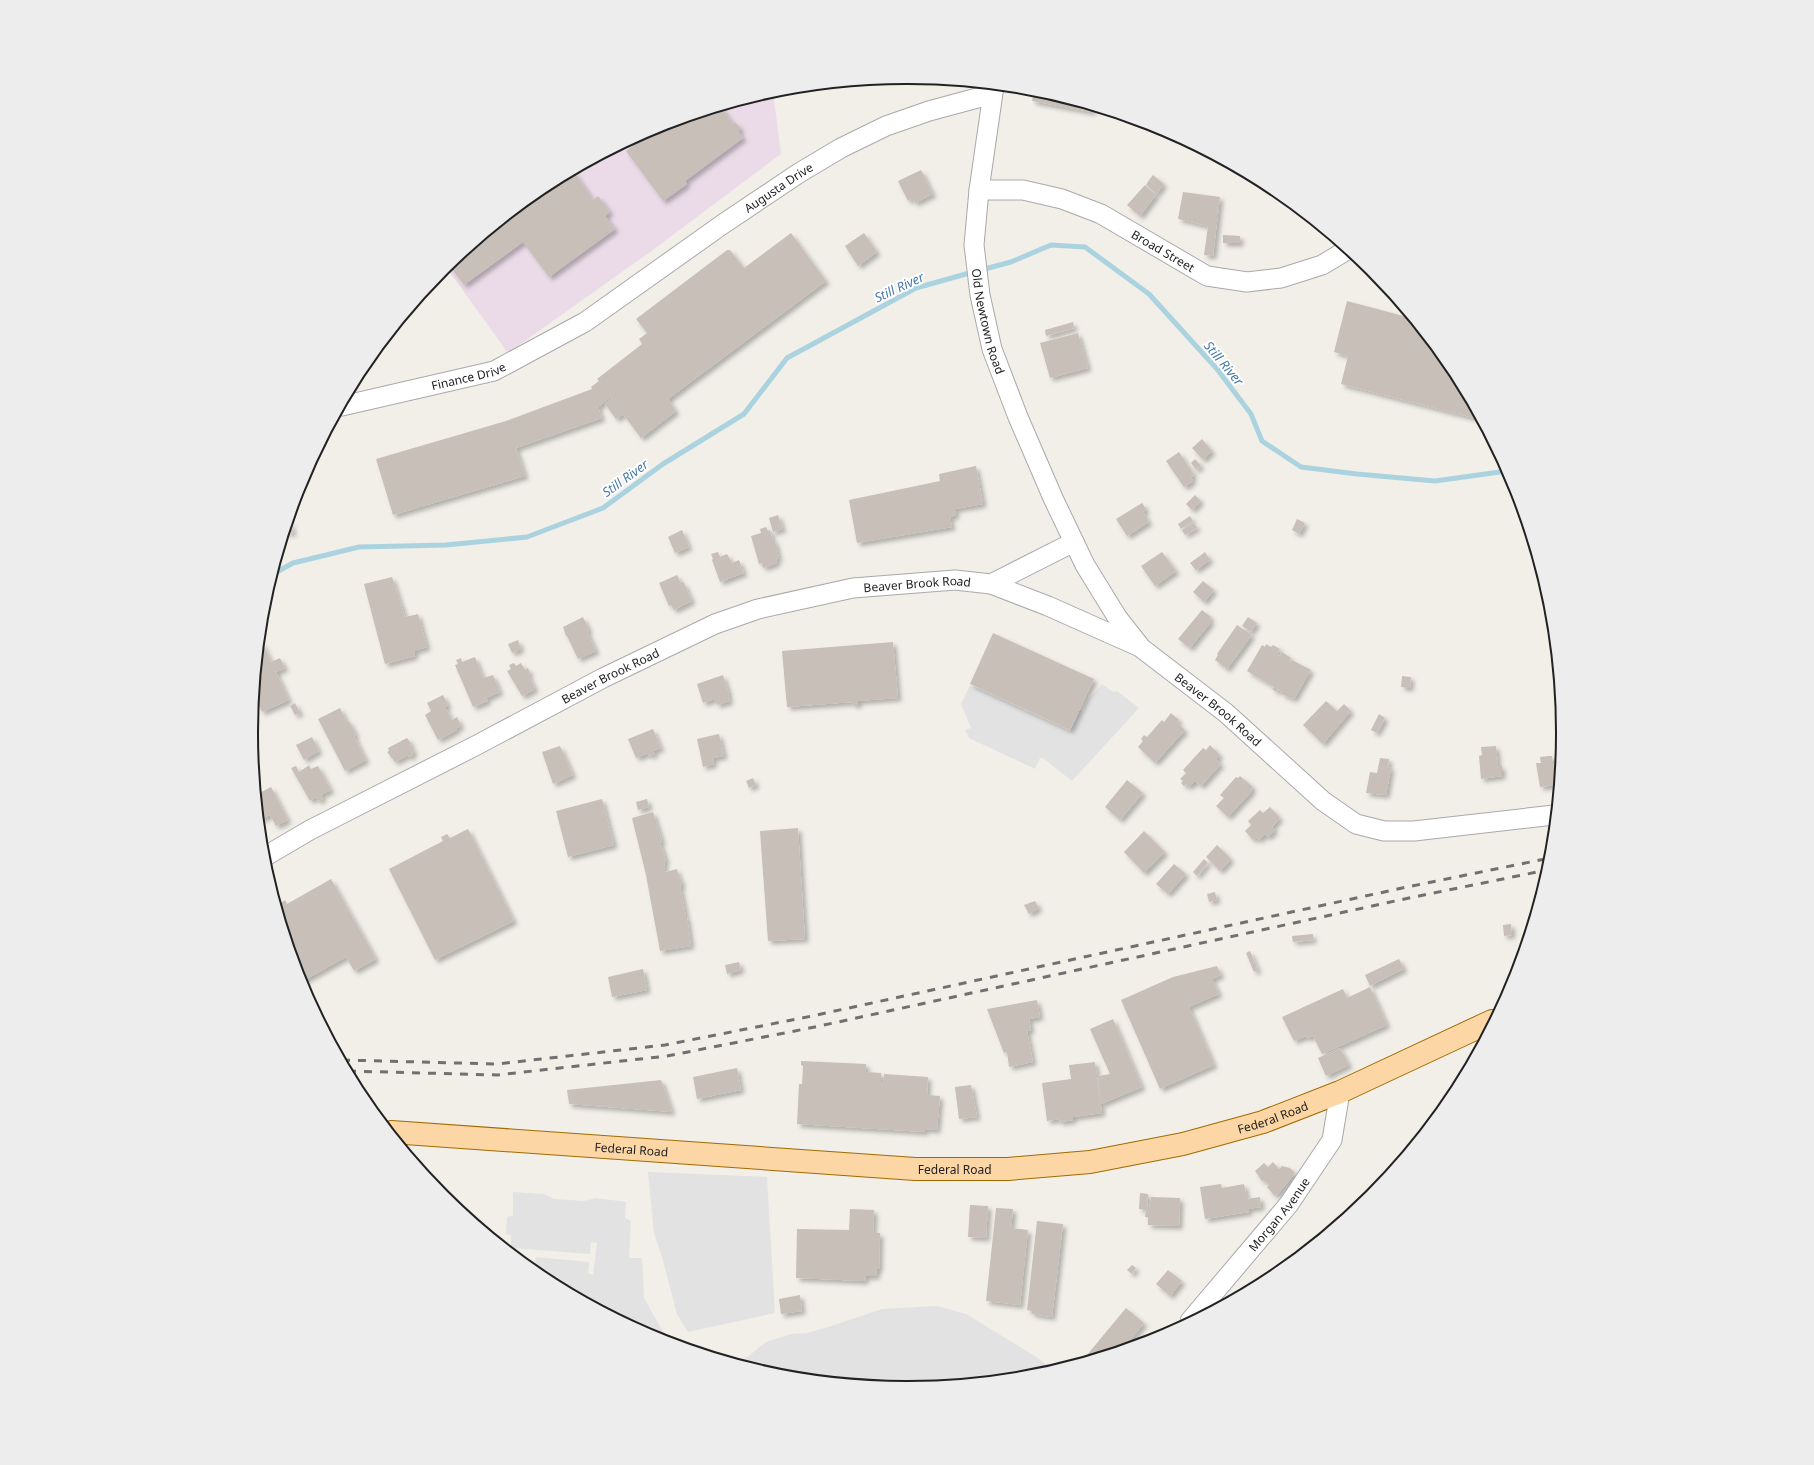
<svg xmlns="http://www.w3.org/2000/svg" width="1814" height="1465" font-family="'Noto Sans',sans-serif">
<defs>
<filter id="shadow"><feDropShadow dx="3.5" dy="3.5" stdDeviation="2" flood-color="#0004"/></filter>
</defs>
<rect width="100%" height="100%" fill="#f2efe9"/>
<polygon fill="#ebdbe8" points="773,92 781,154 657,247 508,353 446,267 543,187 656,127"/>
<g fill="#e2e2e2">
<polygon points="1102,684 1113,692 1117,691 1139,708 1072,781 1043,758 1040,758 1035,769 969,738 965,730 971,728 961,704 970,685 1070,731 1080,710 1083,711 1087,701"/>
<polygon points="648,1172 767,1177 775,1313 688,1332 677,1314 662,1257 654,1233"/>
<polygon points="513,1192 544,1194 554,1199 584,1201 596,1198 626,1202 625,1218 631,1221 629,1258 642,1258 644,1298 662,1330 674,1343 656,1338 543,1277 534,1270 536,1257 589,1262 588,1273 593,1275 597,1243 591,1242 590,1254 511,1248 511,1235 506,1234 507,1217 513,1215"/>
<polygon points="937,1306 966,1314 1038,1358 1052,1370 1035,1375 907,1388 779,1375 740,1363 766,1342 791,1334 807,1333 825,1328 882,1309"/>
</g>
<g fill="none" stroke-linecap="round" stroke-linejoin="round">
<g stroke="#aad3df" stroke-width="5">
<polyline points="981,270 1011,262 1051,245 1085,247 1149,294 1217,369 1251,414 1262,441 1301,467 1357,474 1435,481 1507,471"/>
<polyline points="273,574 293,563 359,547 446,545 527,537 603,508 663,464 744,414 787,358 916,288 973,272"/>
</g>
</g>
<g fill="#c7bfb8" filter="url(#shadow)">
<polygon points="1034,90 1093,107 1092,112 1032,101"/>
<polygon points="721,107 733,124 735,122 741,129 738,131 743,138 685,181 687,184 663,201 626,151 649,134 647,132 656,127"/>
<polygon points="921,170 933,194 915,203 912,198 908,201 898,181"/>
<polygon points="573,171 593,200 598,196 610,212 605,216 615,229 549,277 523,242 464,285 449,265 508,216 561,177"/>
<polygon points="1153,175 1164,184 1160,189 1149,180"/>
<polygon points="1149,180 1160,189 1157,194 1146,185"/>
<polygon points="1145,185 1156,195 1140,216 1127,205"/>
<polygon points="1183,192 1220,197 1213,256 1204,255 1208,226 1178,219"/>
<polygon points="791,233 826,281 668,399 676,411 641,438 623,414 616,419 605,404 612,399 611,397 598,407 602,418 516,448 525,476 393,515 376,459 506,421 592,389 591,387 599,381 597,379 642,344 639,339 647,333 636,319 727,250 730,250 744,268"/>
<polygon points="864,233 877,252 858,266 845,246"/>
<polygon points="1223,235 1240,236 1240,243 1223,243"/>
<polygon points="1347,301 1411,318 1452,369 1476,412 1474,418 1341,384 1348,356 1334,352"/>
<polygon points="1073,322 1074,328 1046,336 1045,330"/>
<polygon points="1078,333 1088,368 1050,378 1040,343"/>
<polygon points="1202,439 1212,451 1203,460 1192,448"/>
<polygon points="1179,452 1194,475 1191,477 1193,481 1184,487 1166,461"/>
<polygon points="1195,459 1201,466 1196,470 1191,463"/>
<polygon points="976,466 983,504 955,509 956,515 950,517 952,527 857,543 849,500 940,481 939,474"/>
<polygon points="1195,495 1201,501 1192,510 1186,504"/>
<polygon points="1142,503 1146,509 1143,512 1149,522 1127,536 1116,519"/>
<polygon points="778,515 783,529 773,532 769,518"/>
<polygon points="1190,516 1193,521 1181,529 1178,524"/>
<polygon points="1297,519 1305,523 1299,534 1292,530"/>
<polygon points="290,520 293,532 285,534 288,527"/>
<polygon points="1194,523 1197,528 1185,535 1182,530"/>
<polygon points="766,527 768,531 770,530 773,541 775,541 779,558 776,559 777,563 763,568 762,563 759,564 751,536 761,533 760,529"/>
<polygon points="682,530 689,547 675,553 668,537"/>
<polygon points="718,552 720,557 727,554 732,563 739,560 744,573 720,582 712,560 713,559 711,554"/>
<polygon points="1162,552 1176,571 1155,586 1141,566"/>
<polygon points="1205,552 1210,560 1196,570 1190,563"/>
<polygon points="677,575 681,583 684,583 692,601 674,610 671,605 669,606 659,583"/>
<polygon points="392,577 405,617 418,614 427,647 414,651 415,656 385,664 364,584"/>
<polygon points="1203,581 1214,590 1204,602 1193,592"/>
<polygon points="1202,610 1211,617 1209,620 1211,622 1190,648 1178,639"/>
<polygon points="583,617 589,630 587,631 596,651 578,659 567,636 566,636 563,627"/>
<polygon points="1248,617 1257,623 1251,632 1242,626"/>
<polygon points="1237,625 1252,635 1227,669 1215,660 1218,655 1217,654"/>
<polygon points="993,633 1094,679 1070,730 970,684"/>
<polygon points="261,640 271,662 280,658 285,668 276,672 289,700 262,712 255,697"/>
<polygon points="518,640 521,649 512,653 508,644"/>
<polygon points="893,642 898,698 858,701 858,705 853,705 852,702 787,707 782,651"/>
<polygon points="1266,644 1271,647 1273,645 1280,649 1277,654 1280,656 1282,652 1291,658 1289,661 1291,662 1292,660 1311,670 1294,699 1281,694 1282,692 1278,689 1276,692 1272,689 1274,687 1247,671 1262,645 1265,647"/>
<polygon points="475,657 483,678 493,675 500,692 486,698 488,701 473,707 455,665 458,664 456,660 461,658 462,662"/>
<polygon points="514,663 516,666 521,663 525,670 528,668 530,673 528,674 535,689 522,696 507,671 511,669 509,665"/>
<polygon points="723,675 729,694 728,695 730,701 717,705 715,699 703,703 697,684"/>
<polygon points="1402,676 1411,677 1410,688 1401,687"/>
<polygon points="443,695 448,705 445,707 452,720 457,717 461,726 456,728 457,730 438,740 425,715 431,711 427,703"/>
<polygon points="1326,701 1337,711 1344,704 1351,711 1323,744 1303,725"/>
<polygon points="295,703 300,713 295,715 290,706"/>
<polygon points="340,708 347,722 349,721 356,735 354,736 366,760 345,771 318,719"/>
<polygon points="1171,713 1179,720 1177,723 1185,730 1157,761 1154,762 1138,747 1143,741 1141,739 1144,735 1147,737 1162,720 1164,722"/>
<polygon points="1379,714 1385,718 1377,733 1371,730"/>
<polygon points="653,729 661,748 653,751 655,754 649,756 648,753 636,758 628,739"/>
<polygon points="719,734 724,756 713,758 714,764 703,767 697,739"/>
<polygon points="312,737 319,751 304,760 296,745"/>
<polygon points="407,738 411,743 410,744 414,752 412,753 413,755 409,757 408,755 395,762 387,752 389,751 388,748"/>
<polygon points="1210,745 1220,755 1216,759 1221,764 1201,786 1195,781 1189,787 1186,784 1184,786 1181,783 1183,781 1180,779 1186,773 1183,770 1203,748 1206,750"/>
<polygon points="560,746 573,775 553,784 542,752"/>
<polygon points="1496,746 1498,766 1502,766 1502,776 1481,779 1479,756 1482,755 1481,747"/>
<polygon points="1549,756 1552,756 1556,785 1540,787 1536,763 1541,763 1540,757"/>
<polygon points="1380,758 1389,759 1388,767 1391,768 1386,795 1366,793 1370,772 1377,773"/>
<polygon points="309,765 311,769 318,766 331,790 321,795 323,799 318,801 316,797 310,801 291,768 296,766 299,772"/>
<polygon points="1240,776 1253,787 1251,790 1252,791 1228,817 1216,806 1224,798 1220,795 1236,777 1238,778"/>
<polygon points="753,778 756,785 749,788 746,781"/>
<polygon points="1127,780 1143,793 1120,820 1105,807"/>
<polygon points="271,787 288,820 276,826 270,815 260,820 258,794"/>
<polygon points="602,799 614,845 568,857 556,811"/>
<polygon points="647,799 649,807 638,810 636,802"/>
<polygon points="1270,807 1280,818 1272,827 1275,830 1268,837 1265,834 1259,840 1256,837 1253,840 1245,831 1251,825 1248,821 1260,810 1263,813"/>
<polygon points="653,812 662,841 660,842 666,861 664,862 665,872 677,869 679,878 680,877 682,886 680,886 686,917 687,917 691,946 660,951 646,875 632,818"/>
<polygon points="798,828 805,939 768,941 760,831"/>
<polygon points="468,829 514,921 435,960 389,869 443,841 441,837 447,834 450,838"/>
<polygon points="1144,831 1165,852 1144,873 1124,852"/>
<polygon points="1217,845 1231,859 1220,871 1206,857"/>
<polygon points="1204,859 1208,863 1197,876 1193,872"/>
<polygon points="1174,864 1186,874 1168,894 1156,884"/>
<polygon points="331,879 376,959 354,971 346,957 303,981 297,969 278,905 285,900 287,904"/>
<polygon points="1215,892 1217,900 1209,902 1207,894"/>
<polygon points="1035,901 1039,908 1029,914 1024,905"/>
<polygon points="1511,924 1512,935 1504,936 1503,925"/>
<polygon points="1313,934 1313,940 1293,942 1292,936"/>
<polygon points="1250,951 1258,970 1254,972 1246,953"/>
<polygon points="1399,959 1404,969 1370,986 1365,975"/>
<polygon points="739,962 741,970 727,974 725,965"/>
<polygon points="1217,966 1221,975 1212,979 1219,994 1189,1007 1214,1065 1160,1089 1121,1000 1173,977"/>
<polygon points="643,969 647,990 612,997 608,977"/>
<polygon points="1370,987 1387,1025 1322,1054 1313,1036 1307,1038 1306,1036 1294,1041 1282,1017 1343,989 1347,998"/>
<polygon points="1037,1000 1040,1017 1029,1019 1031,1030 1027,1031 1033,1062 1009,1067 1007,1052 1004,1053 987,1009"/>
<polygon points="1113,1019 1142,1087 1101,1104 1098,1076 1110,1074 1090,1029"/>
<polygon points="1340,1048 1349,1065 1326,1076 1318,1058"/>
<polygon points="801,1061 866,1064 866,1072 881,1073 881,1082 884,1082 884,1074 928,1077 927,1095 940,1096 937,1130 925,1129 925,1132 797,1124 799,1084 802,1084 803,1066 801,1065"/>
<polygon points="1095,1062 1102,1113 1073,1117 1073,1120 1060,1122 1059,1119 1047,1121 1042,1083 1071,1079 1069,1065"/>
<polygon points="737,1068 741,1090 697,1099 693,1077"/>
<polygon points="661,1080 672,1112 569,1104 567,1090"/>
<polygon points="971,1085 977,1117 959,1119 955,1087"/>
<polygon points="1273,1162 1279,1169 1282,1166 1290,1168 1295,1173 1278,1194 1274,1195 1267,1187 1269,1185 1264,1180 1262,1181 1255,1171 1264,1163 1268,1167"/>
<polygon points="1221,1184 1222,1188 1244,1184 1247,1199 1260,1197 1261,1207 1248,1209 1249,1212 1205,1219 1200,1187"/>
<polygon points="1140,1193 1148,1194 1147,1209 1139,1209"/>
<polygon points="1151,1197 1180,1198 1179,1226 1148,1225 1148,1217 1145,1217 1146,1210 1149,1209"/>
<polygon points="970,1205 988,1206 986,1238 968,1237"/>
<polygon points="996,1208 1013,1209 1011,1228 1028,1230 1020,1305 986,1301"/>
<polygon points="850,1209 874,1210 873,1233 880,1233 879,1269 877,1269 876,1276 866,1276 865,1281 864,1281 796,1278 797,1229 849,1230"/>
<polygon points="1037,1221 1063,1224 1052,1317 1032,1314 1032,1311 1027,1310"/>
<polygon points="1132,1265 1136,1268 1132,1274 1127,1270"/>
<polygon points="1168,1270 1182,1281 1170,1296 1156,1284"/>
<polygon points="800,1295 802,1311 781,1314 779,1299"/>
<polygon points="1126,1308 1144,1323 1123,1349 1082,1361"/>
</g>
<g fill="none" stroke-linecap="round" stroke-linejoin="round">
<g stroke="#a9a9a9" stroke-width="21">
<g id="minor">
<path id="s1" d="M994,86L979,190L974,245L980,295L992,349L1018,417L1053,498L1085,565L1117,617L1139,645"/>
<path id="s2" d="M979,190H1023L1062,199L1101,214L1207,276L1247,282L1281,278L1322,265L1347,250"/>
<path id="s3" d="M342,406L494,371L585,322L723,224L799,173L841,148L886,126L929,111L992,94"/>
<polyline points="991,584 1074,542"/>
<path id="s4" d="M264,857L310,830L477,745L603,678L715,624L758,609L853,588L955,580L991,584L1048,606L1140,647L1226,713L1323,801L1356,824L1384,831H1414L1554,815"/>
<path id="s5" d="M1190,1321L1289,1204L1332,1140L1340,1092"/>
</g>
</g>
<g stroke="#a06b00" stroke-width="24">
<g id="major">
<path id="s6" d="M391,1132L915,1169H1008L1090,1162L1183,1144L1263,1122L1340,1092L1492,1021"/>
</g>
</g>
<use href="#minor" stroke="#fff" stroke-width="19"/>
<use href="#major" stroke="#fcd6a4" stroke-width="22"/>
<g stroke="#707070" stroke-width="3" stroke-dasharray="8 8" stroke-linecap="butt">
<polyline points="342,1060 497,1064 665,1045 812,1016 1407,887 1550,858"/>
<polyline points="348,1071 497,1075 667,1056 815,1027 1409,898 1547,870"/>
</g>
</g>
<g text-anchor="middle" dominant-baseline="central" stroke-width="4" stroke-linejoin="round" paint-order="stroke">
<g font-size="12" fill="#222" stroke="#fff">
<text stroke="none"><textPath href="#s3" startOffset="495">Augusta Drive</textPath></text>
<text stroke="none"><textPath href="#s2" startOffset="198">Broad Street</textPath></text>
<text stroke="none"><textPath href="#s1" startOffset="238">Old Newtown Road</textPath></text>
<text stroke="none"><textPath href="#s3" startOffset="130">Finance Drive</textPath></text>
<text stroke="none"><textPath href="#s4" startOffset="715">Beaver Brook Road</textPath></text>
<text stroke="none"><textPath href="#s4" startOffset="391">Beaver Brook Road</textPath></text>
<text stroke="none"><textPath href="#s4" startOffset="1051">Beaver Brook Road</textPath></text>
<text stroke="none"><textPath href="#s6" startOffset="889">Federal Road</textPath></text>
<text stroke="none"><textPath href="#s6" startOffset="241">Federal Road</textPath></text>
<text stroke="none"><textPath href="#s6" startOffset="565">Federal Road</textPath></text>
<text stroke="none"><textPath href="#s5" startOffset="139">Morgan Avenue</textPath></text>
</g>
<g font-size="13" font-style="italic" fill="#4a7aab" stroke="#fff">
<text transform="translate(899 287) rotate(-25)">Still River</text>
<text transform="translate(1224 363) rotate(50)">Still River</text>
<text transform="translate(625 478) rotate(-36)">Still River</text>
</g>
</g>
<path d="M0 0H1814V1465H0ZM906 84H908A648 648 0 0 1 1556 732V733A648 648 0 0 1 908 1381H906A648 648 0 0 1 258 733V732A648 648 0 0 1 906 84Z" fill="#ededed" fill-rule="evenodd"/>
<path fill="none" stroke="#222" stroke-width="2" d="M906 84H908A648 648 0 0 1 1556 732V733A648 648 0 0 1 908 1381H906A648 648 0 0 1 258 733V732A648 648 0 0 1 906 84Z"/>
</svg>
